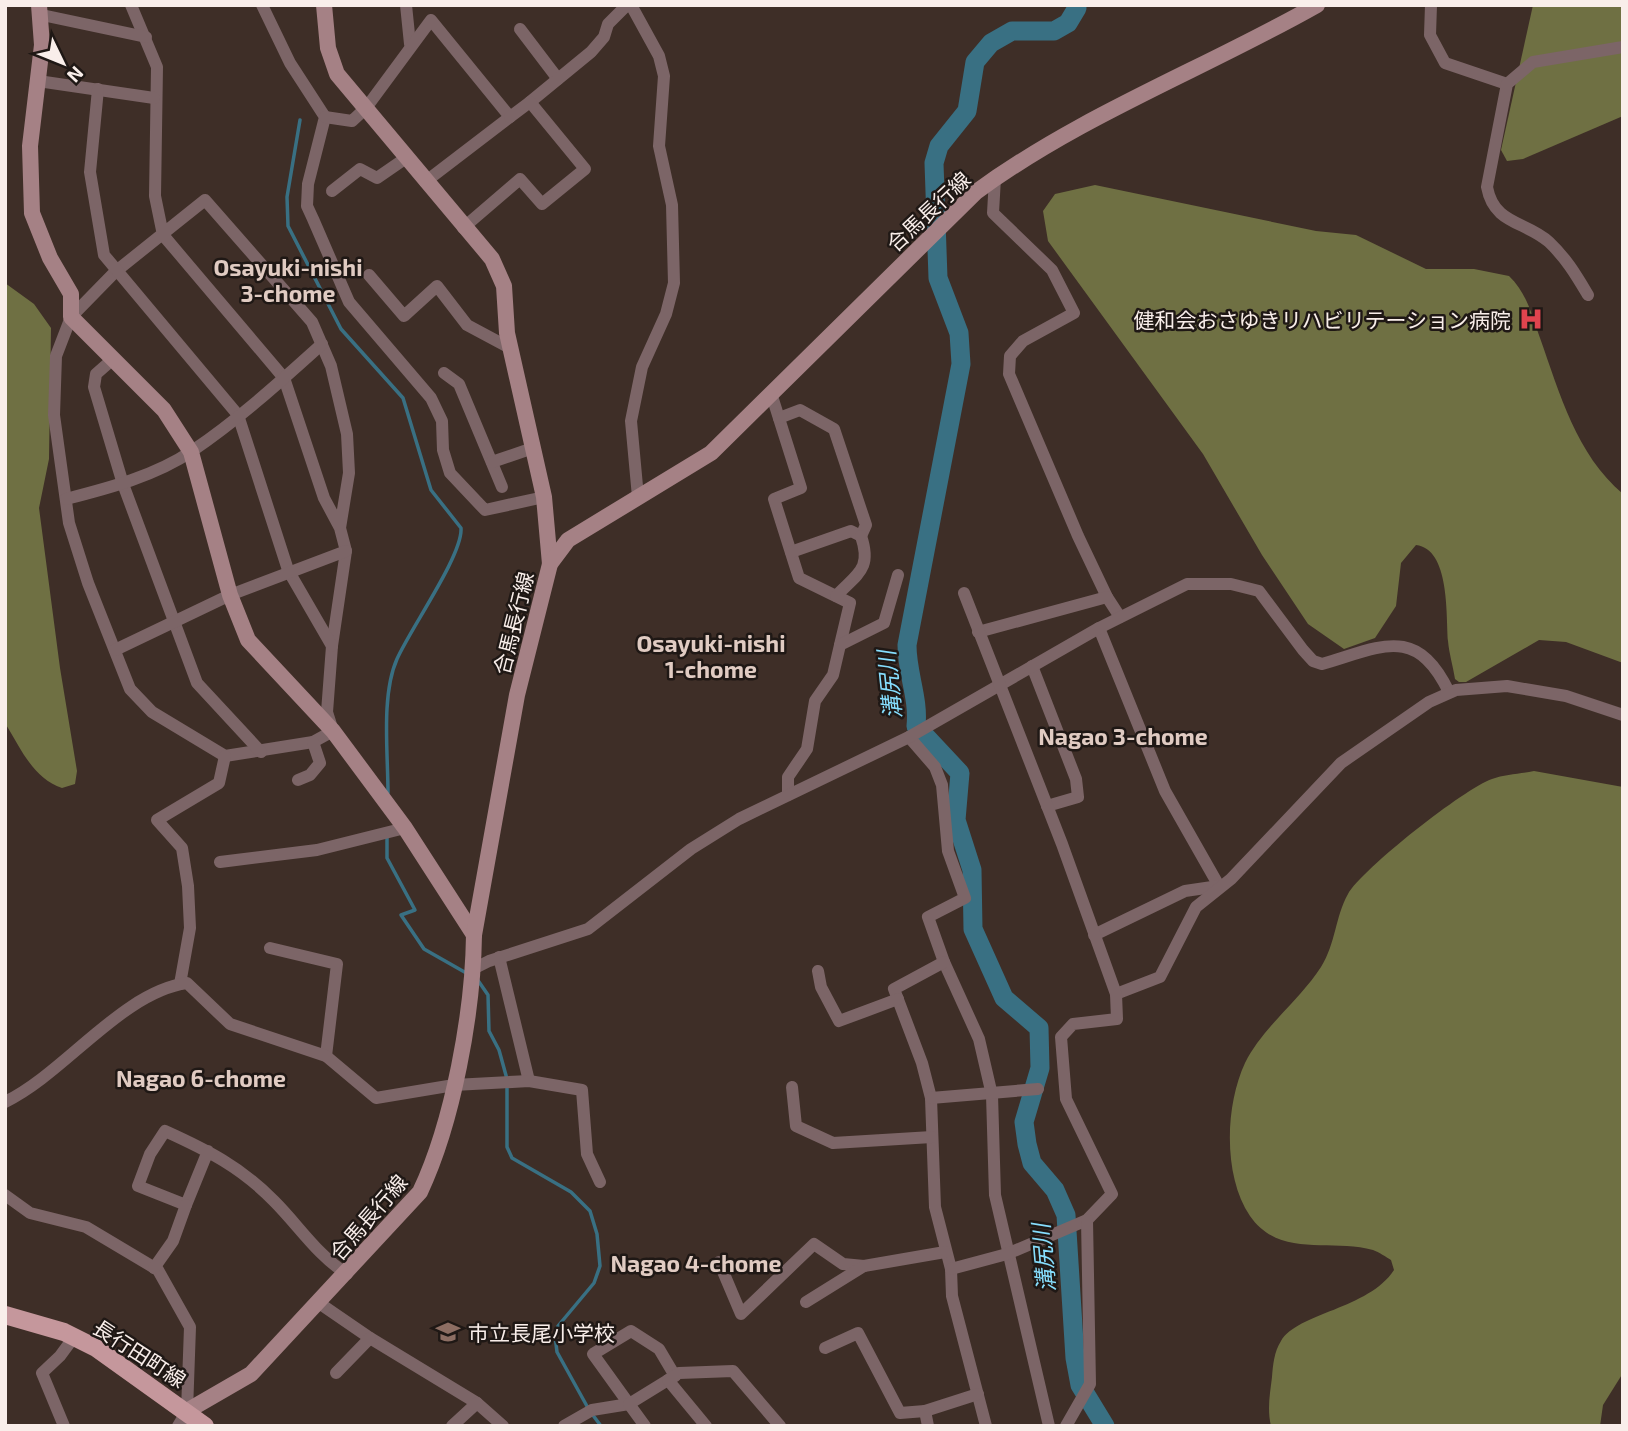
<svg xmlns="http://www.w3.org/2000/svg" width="1628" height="1431" font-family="'Exo 2','Noto Sans JP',sans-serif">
<rect width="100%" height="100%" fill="#3e2e27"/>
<g fill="#6f7043">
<polygon points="1533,5 1623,5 1623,116 1523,159 1507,161 1501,150"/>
<path d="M1095,185L1316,231L1356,235L1426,269H1474L1509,276C1527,293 1532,316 1540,338C1560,394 1576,454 1623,494V663L1566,642L1539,640L1466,682H1459L1455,679C1453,666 1449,653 1448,641C1446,615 1450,549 1416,545L1401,563L1396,606L1375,638L1344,649L1308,624L1262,555L1203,454L1048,241L1043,211L1055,194Z"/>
<path d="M5,283L34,304L51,328L49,459L39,508L60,668L77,771L75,784L62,788C33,778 21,749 5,723Z"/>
<path d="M1534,771L1623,787V1373L1603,1405L1600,1426H1271C1267,1409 1270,1394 1272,1377C1273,1365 1274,1352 1281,1341C1297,1313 1369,1309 1394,1270L1391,1260C1386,1257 1379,1252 1373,1250C1331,1238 1280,1259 1250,1216C1223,1176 1225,1106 1245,1063C1263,1027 1299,1001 1321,967C1336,943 1335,917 1348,894C1362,869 1465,788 1492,779C1505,774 1520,774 1534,771Z"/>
</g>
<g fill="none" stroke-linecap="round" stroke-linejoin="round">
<g stroke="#397083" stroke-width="3.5">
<path d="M300,120L287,197L288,226L341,329L403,398L431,490L461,528C463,555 410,629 397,659C381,695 388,753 388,793"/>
<polyline points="387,836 387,858 415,910 401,915 424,949 468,974"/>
<polyline points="477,979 488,995 489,1031 499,1050 507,1079 507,1147 512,1158 571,1192 590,1211 597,1234 600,1266 594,1283 558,1326 555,1336 557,1352 588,1408"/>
<polyline points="592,1414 601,1426"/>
</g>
<path stroke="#397083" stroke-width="19" d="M1077,8L1068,23L1054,31H1012L991,43L975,62L967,111L939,146L934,163L938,278L959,333L961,364L907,645C907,674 919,698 916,726L960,773L956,820L972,870L973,929L1004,998L1039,1028L1040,1068L1024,1122L1027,1144L1032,1163L1055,1190L1066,1215L1075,1358L1080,1385L1105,1426"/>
<g stroke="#7c6567" stroke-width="12">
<polyline points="131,5 157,67 155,196 163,235 284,378 324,498 340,528 346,551 332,646 327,712 333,731 313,742 225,756 152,712 130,689 88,583 69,523 54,415 56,356 71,317 115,272 205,200 312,322 331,366 347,434 349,473 340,528"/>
<polyline points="262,5 290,63 325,117 308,184 307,206 313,219 349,302 431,398 442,421 443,450 450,473 485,510 544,497"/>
<polyline points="406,5 410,44"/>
<polyline points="631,5 659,56 664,76 659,146 672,205 674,283 666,314 642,367 631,421 638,497"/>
<polyline points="1431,5 1430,35 1445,63 1507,84"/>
<polyline points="42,15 146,37"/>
<polyline points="520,29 558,79"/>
<polyline points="38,81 154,98"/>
<polyline points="98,89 90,172 104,255 238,415 288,570 332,646"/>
<polyline points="530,102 591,52 604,37 608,24 627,5"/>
<polyline points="325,117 352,121 366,108 431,20 510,117 425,182"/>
<polyline points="995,178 993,213 1052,270 1074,313 1023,341 1010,356 1009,374 1078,536 1107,597 1120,617"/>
<polyline points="332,191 360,169 377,178 406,158"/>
<polyline points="463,228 520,179 542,204 585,169 530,102 510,117"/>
<polyline points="369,275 404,316 437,286 467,325 510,348"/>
<path d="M1588,295C1576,275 1566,258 1549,242C1526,221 1494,225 1487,187L1507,84L1533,62L1623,47"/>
<polyline points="113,359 96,374 94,387 123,484 197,683 261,752"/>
<polyline points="444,373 459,384 502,487"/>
<polyline points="771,393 801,488 774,499 799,578 850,603 840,645"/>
<polyline points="779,418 800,410 834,429 866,525 861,536 851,531 791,552"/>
<polyline points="492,462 533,448"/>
<path d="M66,499C109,488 155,476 192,451C238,420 281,381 322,344"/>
<path d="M836,596C858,573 872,569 861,536"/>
<polyline points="1099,628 1165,791 1219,886"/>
<polyline points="978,632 1107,597"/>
<polyline points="115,650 230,595 346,551"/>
<polyline points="1032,666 1076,779 1078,797 1047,806"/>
<polyline points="909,737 935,767 942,785 948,851 965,898 928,917 944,962 979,1039 992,1095 995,1195 1049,1426"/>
<polyline points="298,780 310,775 320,763 313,742"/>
<polyline points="788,795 788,777 807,749 815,701 833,675 840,645 884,623 898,575"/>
<polyline points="220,862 317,850 405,828"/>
<polyline points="1094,935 1185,891 1219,886"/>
<polyline points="270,948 337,964 326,1056"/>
<polyline points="499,957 529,1081"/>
<polyline points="944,962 894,989 922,1063 931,1098 935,1207 951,1269 952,1296 986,1426"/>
<path d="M473,969L489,961L588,929L691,849L739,819L909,737L1099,628L1187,584H1231L1259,591L1303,650L1313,661L1322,664C1381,647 1416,624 1449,692"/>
<polyline points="818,971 821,987 839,1021 898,999"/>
<polyline points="180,984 190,928 188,886 182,848 157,820 219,783 225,756"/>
<polyline points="1116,994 1160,977 1196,907 1231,879 1341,763 1429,702 1456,690 1507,686 1566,696 1623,715"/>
<polyline points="792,1087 796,1126 833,1143 932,1137"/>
<polyline points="931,1098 1038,1089"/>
<path d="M5,1102C65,1073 122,992 187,983L230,1024L326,1056L376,1098L454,1085L529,1081L582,1090L587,1154L600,1182"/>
<path d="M208,1151L186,1205L138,1186L150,1154L165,1131C207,1150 241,1167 274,1201C299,1226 317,1255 347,1274"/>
<polyline points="5,1195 30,1213 86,1227 158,1270 190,1327 187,1411 178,1426"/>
<polyline points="719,1262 741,1314 814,1244 843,1264 864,1266"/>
<polyline points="154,1268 173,1241 186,1205"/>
<polyline points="951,1269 1007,1254 1087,1220 1112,1194 1066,1099 1061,1037 1073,1024 1117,1019 1116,994 1062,844 964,593"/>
<polyline points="806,1302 864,1266 945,1252"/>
<polyline points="319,1303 370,1338 477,1403 503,1426"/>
<polyline points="825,1348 858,1333 900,1413 925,1411"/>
<polyline points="336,1373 370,1338"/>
<polyline points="64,1426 42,1373 60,1356 74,1337"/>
<polyline points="452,1426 477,1403"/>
<polyline points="564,1426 592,1410 629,1404 593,1354 631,1331 659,1349 675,1376"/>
<polyline points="645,1426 629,1404 668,1380"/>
<polyline points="706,1426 668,1380 679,1373 733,1371 780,1426"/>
<polyline points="928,1426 925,1411 978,1394"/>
<polyline points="1066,1426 1090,1384 1087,1220"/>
</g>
<g stroke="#a58185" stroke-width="16">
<polyline points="39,5 42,45 30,146 32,213 50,258 71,294 71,317 164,410 191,452 230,595 248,640 333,731 405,828 474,935"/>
<polyline points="324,5 328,48 337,74 492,259 504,286 507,333 544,497 550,564"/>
<path d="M187,1411L251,1374L420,1192C453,1122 473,1013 474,935L517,695L550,564L568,540L711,453L976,192C1081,115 1204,69 1317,5"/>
</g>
<polyline stroke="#c5979c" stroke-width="18" points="5,1315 64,1332 96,1348 205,1426"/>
</g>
<defs>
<g id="hospital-bare" transform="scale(1.89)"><path d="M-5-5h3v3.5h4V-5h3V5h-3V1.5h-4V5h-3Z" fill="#e0444e" stroke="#1f1815" stroke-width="2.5" paint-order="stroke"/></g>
<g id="school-bare" transform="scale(1.89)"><path d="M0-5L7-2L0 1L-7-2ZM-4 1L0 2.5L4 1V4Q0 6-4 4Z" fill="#8d6e63" stroke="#1f1815" stroke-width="2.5" paint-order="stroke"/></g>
</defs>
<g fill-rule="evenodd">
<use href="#hospital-bare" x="1531" y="319"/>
<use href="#school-bare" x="448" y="1332"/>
</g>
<g text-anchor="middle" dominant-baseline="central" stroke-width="5" stroke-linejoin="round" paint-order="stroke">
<g font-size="21" fill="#f9eeea" stroke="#1f1815">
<text transform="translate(928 211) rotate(-43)">合馬長行線</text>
<text transform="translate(513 623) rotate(-76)">合馬長行線</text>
<text transform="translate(368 1217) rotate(-49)">合馬長行線</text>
<text transform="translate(140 1353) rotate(33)">長行田町線</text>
</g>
<g font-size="21" fill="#f9eeea" stroke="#1f1815" text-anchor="end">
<text x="1511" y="319">健和会おさゆきリハビリテーション病院</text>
<text x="468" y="1332" text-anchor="start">市立長尾小学校</text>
</g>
<g font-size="23" font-weight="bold" fill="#e0cbc2" stroke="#1f1815">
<text x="288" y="267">Osayuki-nishi<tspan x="288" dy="26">3-chome</tspan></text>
<text x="711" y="643">Osayuki-nishi<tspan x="711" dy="26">1-chome</tspan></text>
<text x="1123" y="736">Nagao 3-chome</text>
<text x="201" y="1078">Nagao 6-chome</text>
<text x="696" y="1263">Nagao 4-chome</text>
</g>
<g font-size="23" font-style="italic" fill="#86defe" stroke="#1f1815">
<text transform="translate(889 685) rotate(-96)">溝尻川</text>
<text transform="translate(1043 1258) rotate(-95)">溝尻川</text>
</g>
</g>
<rect width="1628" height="1431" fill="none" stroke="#f9eeea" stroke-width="14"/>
<g transform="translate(63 63) rotate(133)" stroke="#1f1815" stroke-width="5" paint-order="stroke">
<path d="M0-5L12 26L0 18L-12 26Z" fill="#f9eeea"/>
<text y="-10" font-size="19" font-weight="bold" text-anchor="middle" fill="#f9eeea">N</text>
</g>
</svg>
